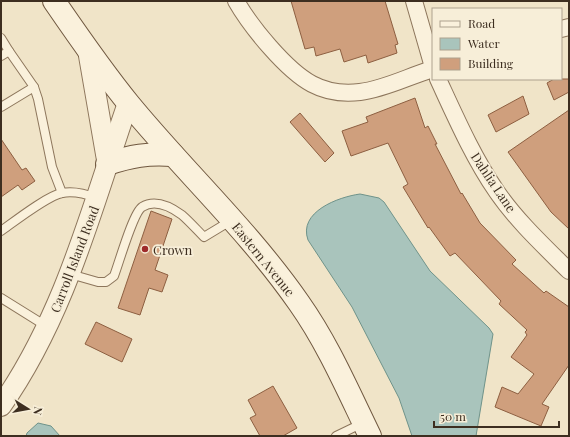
<svg xmlns="http://www.w3.org/2000/svg" width="570" height="437" font-family="'Playfair Display',serif">
<rect width="100%" height="100%" fill="#f0e4c8"/>
<g fill="#a9c4bc" stroke="#6f938a">
<path d="M360,194L379,198L384,202L430,271L489,328L493,334L476,436H412L399,398L352,307L308,240C298,212 338,197 360,194Z"/>
<polygon points="38,423 51,426 60,436 26,436 27,433"/>
</g>
<g fill="#cf9f7d" stroke="#8d5f41">
<polygon points="291,1 385,1 398,44 395,45 397,53 368,63 366,55 344,62 340,49 316,56 314,47 305,49"/>
<polygon points="554,79 569,79 569,92 554,100 547,83"/>
<polygon points="523,96 529,114 496,132 488,115"/>
<polygon points="415,98 425,128 428,126 437,144 435,144 461,194 462,193 480,223 516,260 512,264 544,293 546,291 569,307 569,365 542,404 549,407 541,426 495,407 502,387 518,394 534,374 511,357 527,335 525,332 527,330 499,304 501,301 455,253 450,256 429,227 428,228 403,187 408,184 388,143 351,156 342,131 368,122 366,117"/>
<polygon points="569,110 569,229 551,212 508,152"/>
<polygon points="300,113 334,153 325,162 290,122"/>
<polygon points="1,139 22,170 26,168 35,181 22,190 18,185 1,197"/>
<polygon points="151,211 172,219 155,270 168,275 162,292 149,288 140,315 118,308"/>
<polygon points="96,322 132,339 122,362 85,344"/>
<polygon points="273,386 297,428 283,436 260,436 250,418 256,415 248,400"/>
</g>
<g fill="none" stroke-linecap="round" stroke-linejoin="round">
<g stroke="#8d765c" stroke-width="10">
<g id="service">
<polyline points="1,38 9,51 1,56"/>
<polyline points="9,51 34,87 38,99 52,167 62,193"/>
<polyline points="1,107 34,87"/>
<path d="M1,231C15,221 47,196 62,193C73,191 86,194 96,198"/>
<path d="M70,274L98,282H106L114,276C119,263 133,213 142,207C155,199 171,207 182,215C190,222 197,230 204,237L232,220"/>
<polyline points="1,298 46,326"/>
<polyline points="336,436 363,423"/>
</g>
</g>
<g stroke="#8d765c" stroke-width="18">
<g id="minor">
<path d="M236,1C251,27 286,70 312,84C327,92 344,94 360,92C385,89 409,76 433,69"/>
<polyline points="414,1 433,67"/>
<polyline points="561,29 569,27"/>
<path d="M438,79C456,118 473,157 497,192C517,221 544,246 569,271"/>
</g>
</g>
<g stroke="#8d765c" stroke-width="22">
<g id="tertiary">
<polyline points="88,50 107,160"/>
<path d="M1,406C65,315 92,207 128,103"/>
</g>
</g>
<g stroke="#6f573f" stroke-width="24">
<g id="secondary">
<path d="M54,1C78,36 102,71 129,104C184,171 249,231 299,303C328,344 348,391 370,436"/>
<path d="M107,164C131,156 148,153 173,155"/>
</g>
</g>
<use href="#service" stroke="#faf1dc" stroke-width="8"/>
<use href="#minor" stroke="#faf1dc" stroke-width="16"/>
<use href="#tertiary" stroke="#faf1dc" stroke-width="20"/>
<use href="#secondary" stroke="#faf1dc" stroke-width="22"/>
</g>
<circle fill="#9e2a2b" stroke="#f7eed8" stroke-width="1.5" cx="145" cy="249" r="4"/>
<g text-anchor="middle" dominant-baseline="central" stroke-width="3.5" stroke-linejoin="round" paint-order="stroke">
<g font-size="13" fill="#3d2e20" stroke="#f7eed8">
<text transform="translate(494 182) rotate(56)">Dahlia Lane</text>
<text transform="translate(74 259) rotate(-69)">Carroll Island Road</text>
<text transform="translate(264 259) rotate(51)">Eastern Avenue</text>
</g>
<g font-size="13" fill="#3d2e20" stroke="#f7eed8" text-anchor="start">
<text x="153" y="249">Crown</text>
</g>
</g>
<rect width="570" height="437" fill="none" stroke="#3d2e20" stroke-width="4"/>
<rect x="432" y="8" width="130" height="72" fill="#f7eed8" stroke="#ada18e"/>
<rect x="440" y="21" width="20" height="6" fill="#faf1dc" stroke="#ada18e"/>
<text x="468" y="28" font-size="12" fill="#3d2e20">Road</text>
<rect x="440" y="38" width="20" height="12" fill="#a9c4bc" stroke="#ada18e"/>
<text x="468" y="48" font-size="12" fill="#3d2e20">Water</text>
<rect x="440" y="58" width="20" height="12" fill="#cf9f7d" stroke="#ada18e"/>
<text x="468" y="68" font-size="12" fill="#3d2e20">Building</text>
<g transform="translate(28 409) rotate(101)" stroke="#f7eed8" stroke-width="3" paint-order="stroke">
<path d="M0-3L7 15L0 10L-7 15Z" fill="#3d2e20"/>
<text y="-6" font-size="11" font-weight="bold" text-anchor="middle" fill="#3d2e20">N</text>
</g>
<path d="M434 421v6h125v-6" fill="none" stroke="#3d2e20" stroke-width="2"/>
<text x="440" y="421" font-size="12" fill="#3d2e20" stroke="#f7eed8" stroke-width="3" paint-order="stroke">50 m</text>
</svg>
